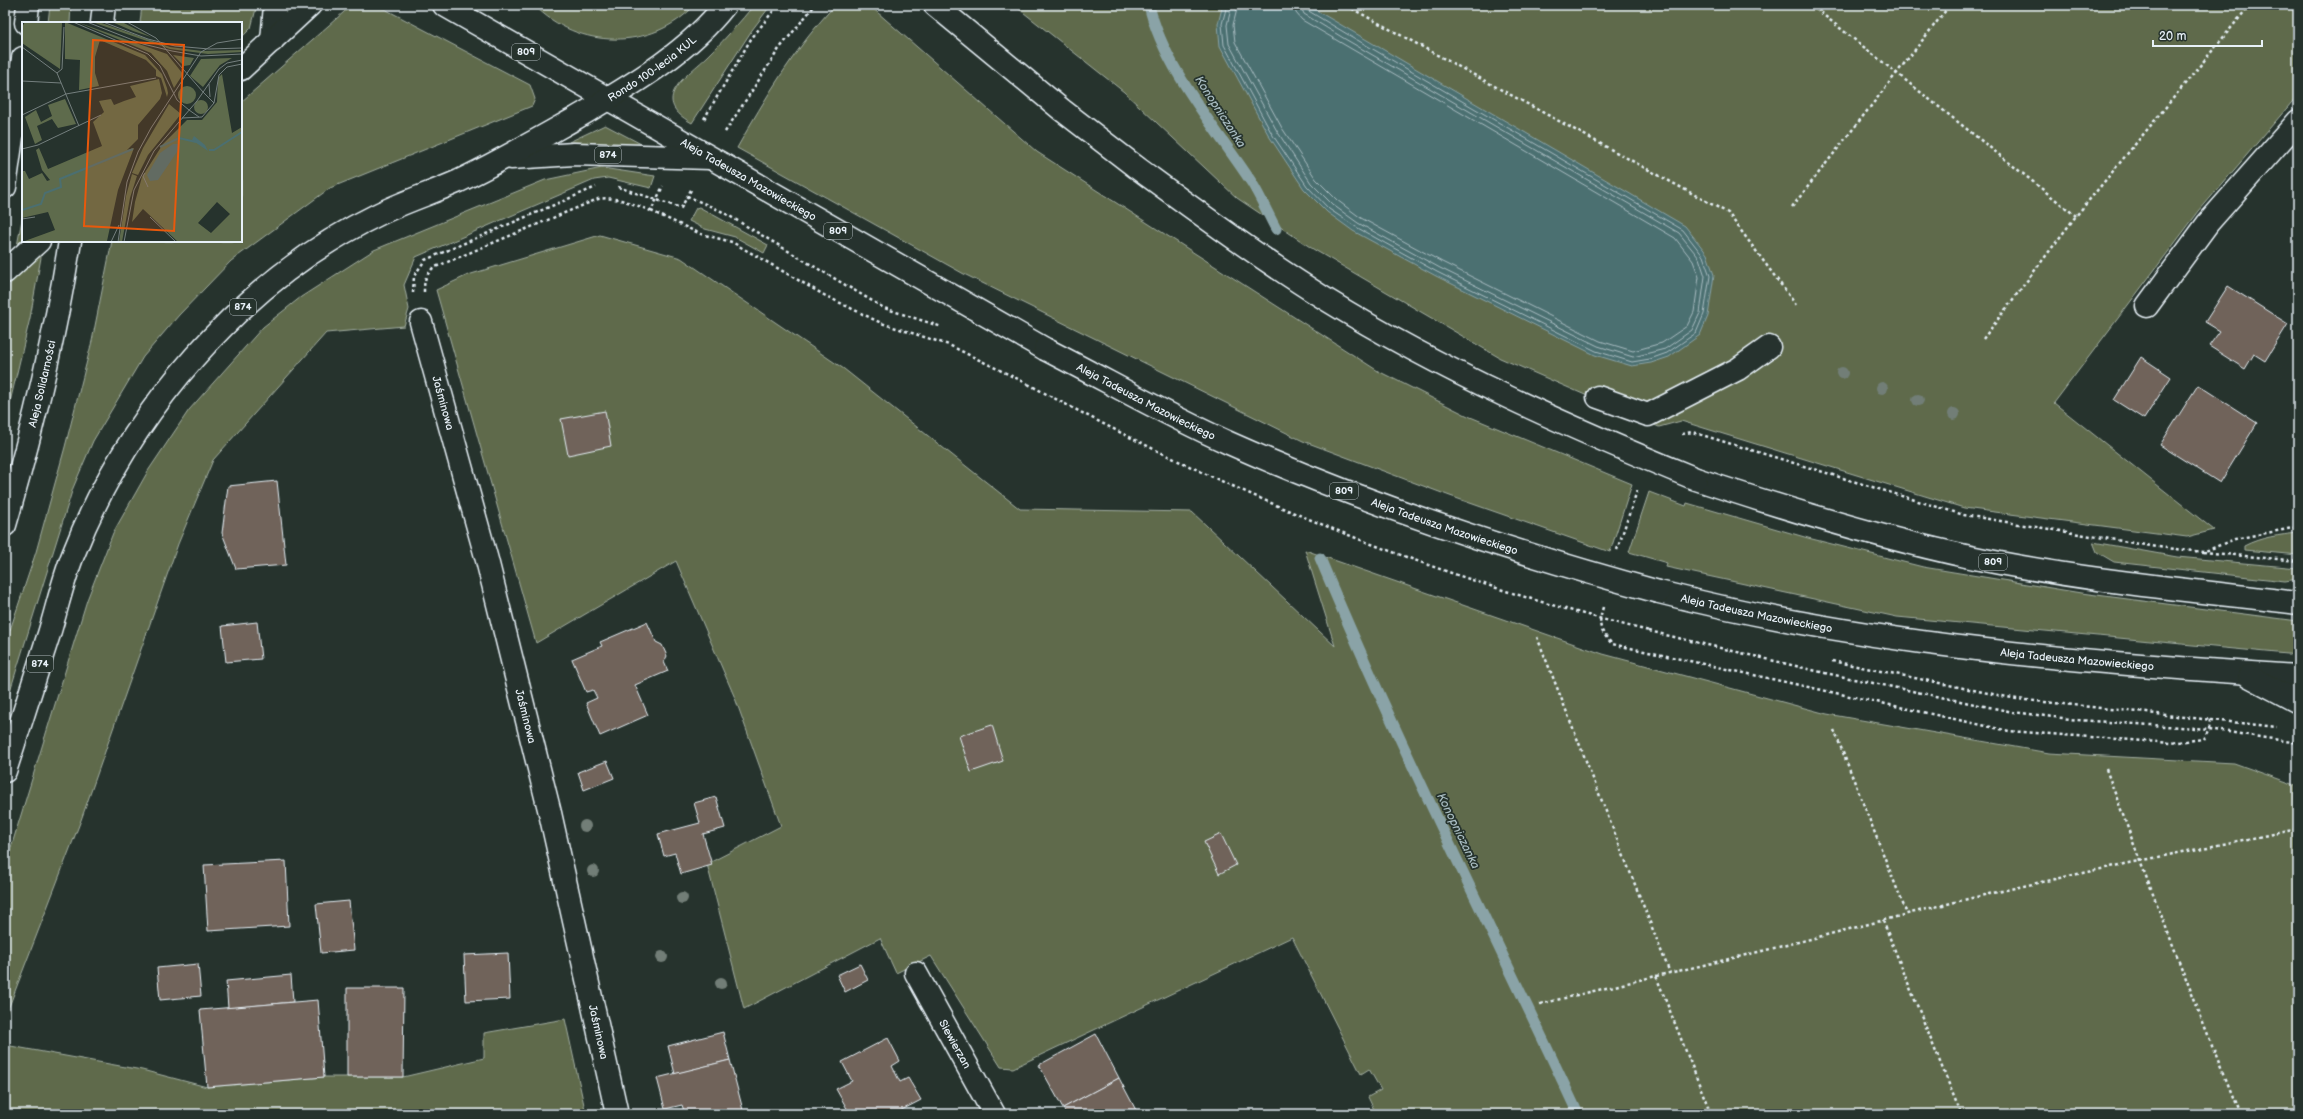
<svg xmlns="http://www.w3.org/2000/svg" width="2303" height="1119" font-family="'Balsamiq Sans',sans-serif">
<rect width="100%" height="100%" fill="#26332d"/>
<filter id="ink" filterUnits="userSpaceOnUse"><feTurbulence type="fractalNoise" baseFrequency=".025" numOctaves="2"/><feDisplacementMap in="SourceGraphic" scale="8" xChannelSelector="R" yChannelSelector="G"/><feConvolveMatrix kernelMatrix="1 2 1 2 8 2 1 2 1" color-interpolation-filters="sRGB"/></filter>
<g filter="url(#ink)">
<g fill="#5e6b4c" stroke="#a3aea2">
<polygon points="50,5 71,5 70,23 48,23"/>
<polygon points="142,5 257,5 251,28 241,38 241,23 140,23"/>
<polygon points="352,5 377,5 530,85 535,99 532,106 330,188 231,261 179,315 143,357 93,441 73,488 5,707 5,645 36,552 65,447 92,341 112,241 241,241 241,102"/>
<path d="M534,5H695C652,51 578,50 534,5Z"/>
<path d="M754,5H771L752,30L692,123C646,98 691,74 711,53C726,38 740,22 754,5Z"/>
<path d="M835,5H869L1037,152L1378,371L1468,416L1632,484L1610,552L1450,496L1303,441L964,274L737,148C765,98 796,47 835,5Z"/>
<polygon points="1014,5 2298,5 2298,95 2199,211 2054,403 2214,530 2187,537 1964,508 1681,421 1659,427 1500,358 1313,249 1237,198 1124,92"/>
<polygon points="605,125 607,126 643,145 569,142"/>
<polygon points="602,168 655,176 651,188 608,178 594,180 416,257 404,285 409,309 404,326 326,333 213,460 178,544 81,820 5,1017 5,867 87,600 113,533 148,471 189,410 263,327 301,297 374,250 545,180"/>
<polygon points="699,207 768,245 764,253 735,237 705,229 689,221 696,208"/>
<polygon points="23,214 23,241 44,241 30,318 5,423 5,310"/>
<polygon points="600,235 681,258 844,369 1020,509 1192,512 1335,646 1305,550 1603,654 1827,714 2049,753 2234,763 2298,786 2298,1114 1376,1114 1368,1097 1381,1090 1369,1069 1361,1074 1292,937 1013,1068 1001,1067 931,956 896,973 880,938 744,1009 707,864 781,826 735,698 676,561 536,643 436,290 468,275"/>
<polygon points="1649,492 1686,506 1687,503 1808,538 1923,567 2081,593 2298,621 2298,655 1897,617 1666,567 1667,563 1629,552"/>
<path d="M2298,533V555L2244,550V546C2261,537 2280,535 2298,533Z"/>
<polygon points="2093,542 2177,557 2298,568 2298,579 2285,581 2114,562 2097,552"/>
<polygon points="565,1019 586,1114 5,1114 5,1045 142,1070 207,1087 324,1077 403,1077 484,1058 484,1033"/>
</g>
<polygon fill="#4b6f71" stroke="#8aa3a7" points="1225,5 1307,5 1685,226 1707,254 1714,275 1708,316 1700,335 1669,357 1651,363 1632,366 1595,355 1436,276 1353,231 1327,212 1304,189 1269,136 1220,46 1218,24 1222,8"/>
<g fill="none" stroke-linecap="round" stroke-linejoin="round">
<g stroke="#a9bdc2" stroke-width="1">
<polyline points="1227,5 1222,24 1224,45 1272,134 1307,186 1329,209 1356,227 1437,272 1596,351 1632,362 1650,359 1667,353 1696,333 1704,314 1710,276 1703,256 1683,230 1347,34 1307,10 1305,5"/>
<polyline points="1232,5 1227,25 1229,44 1277,131 1311,183 1333,205 1358,223 1440,268 1598,346 1633,357 1665,349 1692,330 1700,313 1705,276 1699,258 1679,233 1345,39 1304,14 1300,5"/>
<polyline points="1238,5 1233,25 1235,42 1282,128 1316,179 1337,200 1361,218 1442,262 1600,341 1633,351 1662,343 1687,326 1694,312 1699,277 1693,261 1675,238 1302,20 1296,13 1294,5"/>
</g>
<g stroke="#8aa3a7" stroke-width="11">
<path d="M1149,5C1163,67 1218,131 1252,183C1261,198 1268,214 1276,229"/>
<path d="M1320,558C1399,747 1492,929 1578,1114"/>
</g>
</g>
<g fill="#70645a" stroke="#e8f1f8">
<polygon points="2228,286 2288,324 2265,361 2254,354 2245,369 2209,346 2220,331 2205,322"/>
<polygon points="2141,357 2171,377 2144,419 2114,400"/>
<polygon points="2198,385 2257,423 2220,483 2160,445"/>
<polygon points="605,411 611,446 568,455 561,419"/>
<polygon points="277,481 286,565 236,569 222,533 228,486"/>
<polygon points="257,622 261,659 226,662 222,626"/>
<polygon points="647,622 656,642 662,645 667,656 664,662 668,671 635,685 648,715 600,736 586,703 597,698 593,690 586,692 572,659 602,646 600,642"/>
<polygon points="992,725 1003,761 971,772 959,736"/>
<polygon points="607,761 614,778 584,790 578,772"/>
<polygon points="716,797 725,828 703,834 712,865 681,874 675,853 664,856 658,834 700,823 694,803"/>
<polygon points="1221,834 1236,865 1219,874 1204,842"/>
<polygon points="286,861 289,926 208,931 204,865"/>
<polygon points="349,901 354,950 321,953 316,904"/>
<polygon points="508,953 510,999 466,1001 464,955"/>
<polygon points="198,964 201,996 160,1000 157,968"/>
<polygon points="860,964 868,980 845,992 837,975"/>
<polygon points="291,975 293,1002 228,1008 226,981"/>
<polygon points="347,988 404,988 403,1077 347,1077"/>
<polygon points="318,1000 324,1077 207,1087 200,1010"/>
<polygon points="723,1032 730,1060 675,1074 668,1046"/>
<polygon points="1096,1034 1119,1078 1063,1108 1039,1065"/>
<polygon points="888,1038 900,1061 892,1066 900,1082 908,1078 921,1100 894,1114 850,1114 836,1089 852,1081 842,1062"/>
<polygon points="730,1060 744,1114 685,1114 682,1105 665,1109 657,1078"/>
<polygon points="1119,1078 1138,1114 1066,1114 1063,1108"/>
</g>
<g fill="none" stroke-linecap="round" stroke-linejoin="round">
<g stroke="#e8f1f8" stroke-width="25">
<g id="minor">
<polyline points="2147,306 2208,223 2298,121"/>
<path id="s1" d="M421,322L487,560L550,813L617,1114"/>
<polyline points="1598,397 1648,415 1738,369 1769,347"/>
<path id="s2" d="M916,973L994,1114"/>
</g>
</g>
<g stroke="#e8f1f8" stroke-width="25">
<g id="major">
<path id="s3" d="M444,5L1045,349"/>
<polyline points="935,5 1062,110 1136,167"/>
<polyline points="26,23 28,5"/>
<polyline points="102,23 104,5"/>
<polyline points="272,41 275,5"/>
<polyline points="241,69 310,5"/>
<polyline points="511,158 574,154 710,158"/>
<polyline points="5,187 23,58"/>
<polyline points="5,272 39,241"/>
<path d="M1696,479C1786,509 1877,537 1970,557C2078,580 2189,590 2298,603"/>
<path id="s4" d="M5,525C32,432 55,337 70,241"/>
<path id="s5" d="M1659,592C1868,645 2084,663 2298,676"/>
<polyline points="2249,676 2298,702"/>
<path id="s6" d="M5,771C20,726 34,680 49,634C57,608 63,580 73,555C128,414 241,281 377,215C403,202 432,193 459,181C499,162 537,140 576,118C628,87 687,54 725,5"/>
</g>
</g>
<g stroke="#e8f1f8" stroke-width="2.5" stroke-dasharray="3 3" stroke-linecap="butt">
<polyline points="1351,5 1349,7 1728,213 1796,305"/>
<polyline points="1811,5 2076,216"/>
<polyline points="704,119 751,39 778,5"/>
<polyline points="725,132 779,49 815,5"/>
<polyline points="618,187 681,208 692,188"/>
<polyline points="687,196 721,211 884,308 942,327"/>
<polyline points="1792,207 1950,5"/>
<polyline points="651,211 701,234 732,242 824,295 881,323 949,345 1028,384"/>
<path d="M424,292C424,281 425,276 433,268L598,199C617,196 633,204 651,211L663,186"/>
<polyline points="413,293 414,276 425,260 596,187"/>
<polyline points="1983,339 2076,216 2250,5"/>
<polyline points="1682,434 1692,432 1964,515 2158,547 2203,552 2235,539 2298,527"/>
<polyline points="1617,550 1638,488"/>
<polyline points="2203,552 2298,561"/>
<path d="M1603,607C1598,626 1599,629 1612,644L2009,731L2171,743L2203,739L2209,729L2210,719"/>
<polyline points="1649,631 1825,673 2013,712 2078,720 2209,729 2298,743"/>
<polyline points="1537,637 1670,973"/>
<polyline points="1832,661 2017,699 2277,727"/>
<polyline points="1834,730 1907,914"/>
<polyline points="2106,769 2140,861 2239,1114"/>
<polyline points="1883,921 1961,1114"/>
<path d="M1656,976C1740,957 1824,936 1907,914C2036,881 2167,855 2298,829"/>
<polyline points="1540,1004 1656,976 1711,1114"/>
</g>
<use href="#minor" stroke="#26332d" stroke-width="22"/>
<use href="#major" stroke="#26332d" stroke-width="22"/>
<g stroke="#e8f1f8" stroke-width="25" stroke-linecap="butt">
<g id="major-bridge">
<path d="M1136,167C1199,213 1261,259 1327,300C1444,372 1569,427 1696,479"/>
<path id="s7" d="M1045,349C1106,380 1166,415 1229,443C1368,505 1512,552 1659,592"/>
</g>
</g>
<path stroke="#e8f1f8" stroke-width="2.5" stroke-dasharray="3 3" stroke-linecap="butt" d="M1028,384C1224,491 1431,578 1649,631"/>
<use href="#major-bridge" stroke="#26332d" stroke-width="22"/>
</g>
<g fill="#727e77">
<circle cx="1842" cy="373" r="6"/>
<circle cx="1882" cy="388" r="6"/>
<circle cx="1918" cy="400" r="6"/>
<circle cx="1954" cy="414" r="6"/>
<circle cx="585" cy="826" r="6"/>
<circle cx="593" cy="871" r="6"/>
<circle cx="682" cy="898" r="6"/>
<circle cx="662" cy="957" r="6"/>
<circle cx="721" cy="983" r="6"/>
</g>
</g>
<g text-anchor="middle" dominant-baseline="central" stroke-width="3.5" stroke-linejoin="round" paint-order="stroke">
<g fill="#26332d" stroke="#aeb8bb" stroke-width="1">
<rect x="512" y="44" width="28" height="16" rx="3"/>
<rect x="595" y="147" width="26" height="16" rx="3"/>
<rect x="824" y="223" width="28" height="16" rx="3"/>
<rect x="230" y="299" width="26" height="16" rx="3"/>
<rect x="1330" y="483" width="28" height="16" rx="3"/>
<rect x="1979" y="554" width="28" height="16" rx="3"/>
<rect x="27" y="656" width="26" height="16" rx="3"/>
</g>
<g font-size="10" font-weight="bold" fill="#e8f1f8">
<text x="526" y="52">809</text>
<text x="608" y="155">874</text>
<text x="838" y="231">809</text>
<text x="243" y="307">874</text>
<text x="1344" y="491">809</text>
<text x="1993" y="562">809</text>
<text x="40" y="664">874</text>
</g>
<g font-size="11" fill="#e8f1f8" stroke="#26332d">
<text stroke="none"><textPath href="#s6" startOffset="1005">Rondo 100-lecia KUL</textPath></text>
<text stroke="none"><textPath href="#s3" startOffset="351">Aleja Tadeusza Mazowieckiego</textPath></text>
<text stroke="none"><textPath href="#s4" startOffset="146">Aleja Solidarności</textPath></text>
<text stroke="none"><textPath href="#s7" startOffset="114">Aleja Tadeusza Mazowieckiego</textPath></text>
<text stroke="none"><textPath href="#s1" startOffset="84">Jaśminowa</textPath></text>
<text stroke="none"><textPath href="#s7" startOffset="438">Aleja Tadeusza Mazowieckiego</textPath></text>
<text stroke="none"><textPath href="#s5" startOffset="100">Aleja Tadeusza Mazowieckiego</textPath></text>
<text stroke="none"><textPath href="#s5" startOffset="424">Aleja Tadeusza Mazowieckiego</textPath></text>
<text stroke="none"><textPath href="#s1" startOffset="408">Jaśminowa</textPath></text>
<text stroke="none"><textPath href="#s1" startOffset="732">Jaśminowa</textPath></text>
<text stroke="none"><textPath href="#s2" startOffset="81">Siewierzan</textPath></text>
</g>
<g font-size="12" font-style="italic" fill="#a9bdc2" stroke="#26332d">
<text transform="translate(1220 112) rotate(57)">Konopniczanka</text>
<text transform="translate(1458 831) rotate(64)">Konopniczanka</text>
</g>
</g>
<g transform="translate(22 22)">
<rect width="220" height="220" fill="#26332d"/>
<path d="M3,0L40,1L38,47L0,21V5ZM43,0L123,33L140,52L145,66L146,71L145,75L139,56L134,54V48L124,38L78,18L73,35V51L77,64L57,68L58,38L43,37ZM55,0L145,32L161,52L152,66L145,49L129,31ZM70,0H77L148,25L180,29L220,28V30L186,32L148,27ZM90,0H100L129,15L111,9ZM151,33L172,36L168,43L162,44ZM210,36L198,43L181,65L168,54L179,37ZM200,52L210,111L220,105V220H156L121,187L110,200L113,180L120,155L141,122L165,98H180L195,80L196,56ZM195,180L208,192L189,211L176,201ZM137,57L140,71L138,77L116,103V117L105,128L112,126L96,168L85,219L0,220L33,208L26,190L0,196V149H3L7,157L20,151L25,159L28,158L20,148L14,128L17,126L26,147L80,124L71,100L82,90L77,79L89,77L92,83L102,79L114,75L108,64ZM156 73a9 9 0 1 1 18 0a9 9 0 1 1-18 0ZM43,77L54,102L36,106L30,97L15,104L20,118L13,122L3,95L14,88L19,100L30,94L26,83ZM172 85a7 7 0 1 1 14 0a7 7 0 1 1-14 0ZM147,82L159,92L126,133L116,153L110,151L121,126ZM110,152L115,154L108,176L100,220H97L104,174Z" fill="#5e6b4c" fill-rule="evenodd"/>
<path d="M172,114L183,123L186,129L170,118ZM151,122H156L157,127L136,158L128,159L125,153L138,131Z" fill="#4b6f71"/>
<path fill="none" stroke="#4b6f71" stroke-width="2" d="M138,125L157,116L174,120M187,128H192L220,110M0,188L19,182L23,171L39,165L38,157L111,127"/>
<path fill="none" stroke="#747f7e" stroke-width="1" d="M51,0L126,32L138,44L155,78L167,88M65,0L121,22L150,29L179,34L220,32M81,0L126,17L153,24L187,27L220,26M105,0L134,16L181,70M0,25L35,51L57,104M35,51L40,47L42,5M0,59L39,61M187,62L188,75M192,81L197,53L205,45L220,42M167,88L177,95M0,93L44,72L134,56M160,96L180,95L192,81L181,70M0,127L16,123L79,93M123,151L121,154L126,165M128,195L154,220M0,197L13,195M89,220L97,203M96,220L105,160L116,130L129,106L179,30L195,21L220,17M102,220L112,168L132,129L175,79L197,47L205,41L220,38"/>
<path fill="#e8590c" fill-opacity="0.15" stroke="#e8590c" stroke-width="2" d="M71,18L162,23L152,209L62,204Z"/>
<rect width="220" height="220" fill="none" stroke="#e8f1f8" stroke-width="2"/>
</g>
<rect width="2303" height="1119" fill="none" stroke="#26332d" stroke-width="20"/>
<rect x="10" y="10" width="2283" height="1099" fill="none" stroke="#e8f1f8" stroke-width="1.5" filter="url(#ink)"/>
<path d="M2153 40v6h109v-6" fill="none" stroke="#e8f1f8" stroke-width="2"/>
<text x="2159" y="40" font-size="12" fill="#e8f1f8" stroke="#26332d" stroke-width="3" paint-order="stroke">20 m</text>
</svg>
